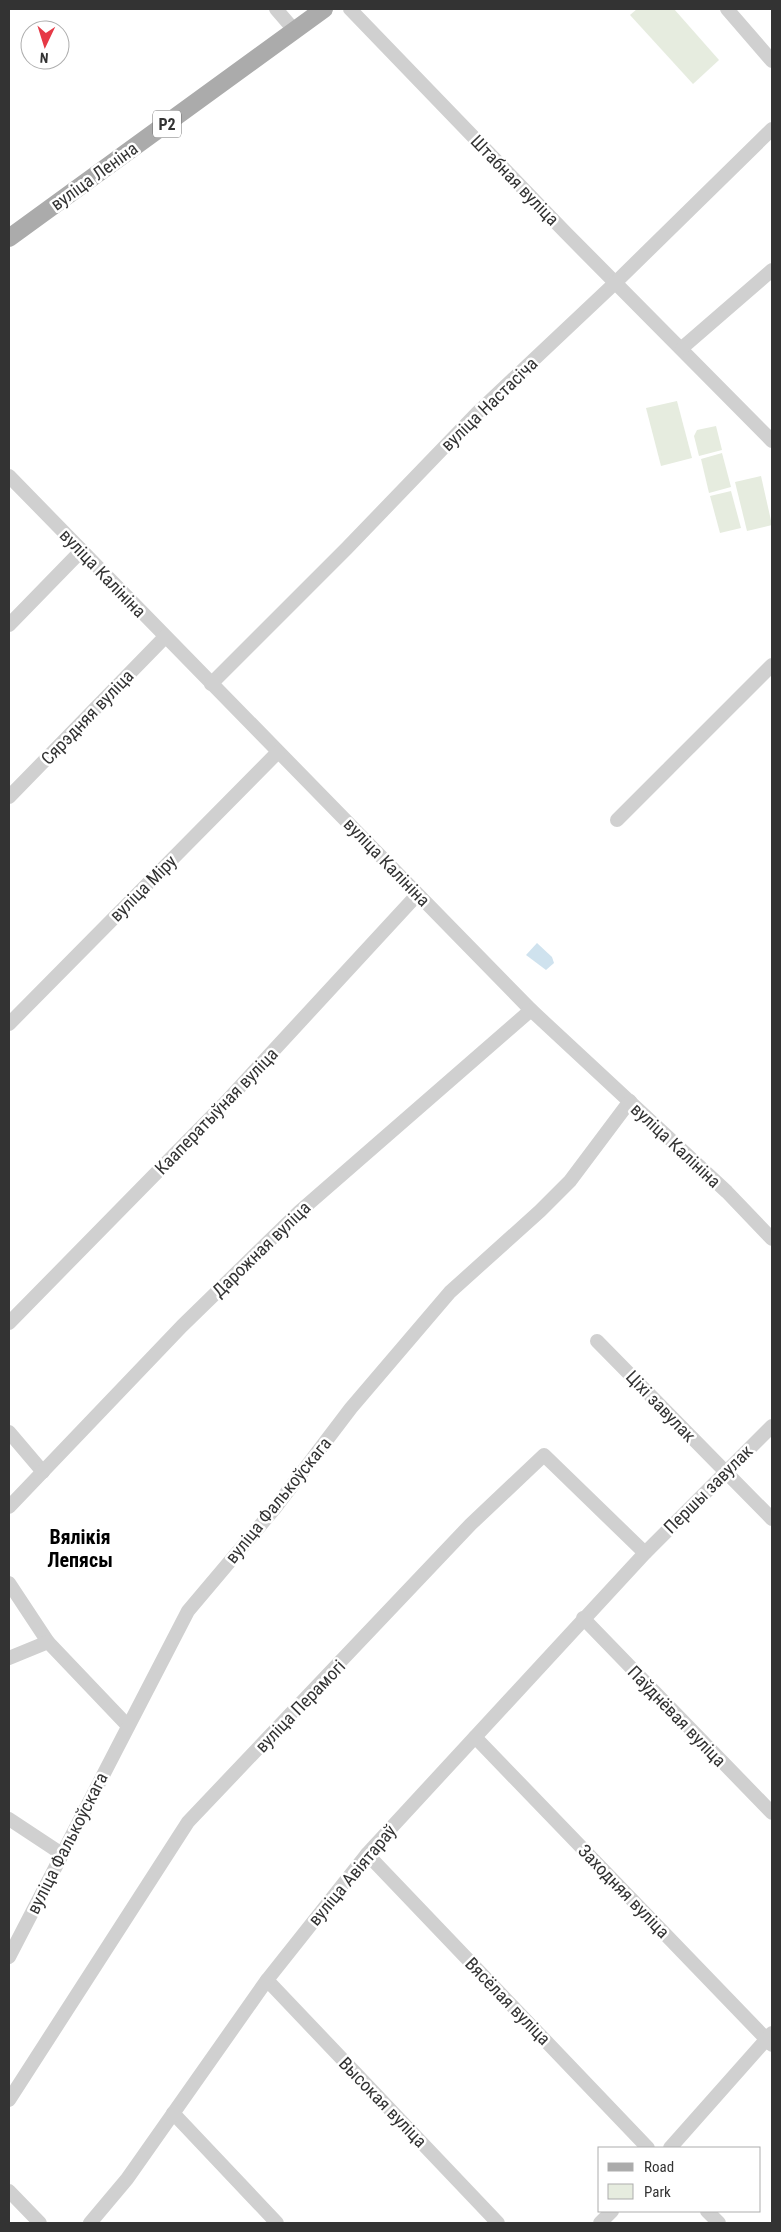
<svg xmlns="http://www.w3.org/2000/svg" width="781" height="2232" font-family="'Roboto Condensed',sans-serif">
<rect width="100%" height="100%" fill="#fff"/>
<g fill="#e6ecdf">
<polygon points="637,9 674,9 719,60 693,84 630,15"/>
<polygon points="677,401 692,458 661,466 646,408"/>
<polygon points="716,426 722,450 699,456 694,436 697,430"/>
<polygon points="722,453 731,487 709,493 701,459"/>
<polygon points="761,476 772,525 747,531 735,482"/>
<polygon points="731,491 741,528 720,533 710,496"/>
</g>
<polygon fill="#cfe2ee" points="537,943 552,957 554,963 546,970 526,955"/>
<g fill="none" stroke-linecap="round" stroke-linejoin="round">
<g stroke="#d0d0d0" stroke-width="14">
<polyline points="276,9 295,31"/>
<polyline points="350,9 565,232 772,441"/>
<polyline points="727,9 772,61"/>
<polyline points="682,348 772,270"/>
<polyline points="9,476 531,1010 727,1192 772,1239"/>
<polyline points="9,625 82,550"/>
<polyline points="211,684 347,548 477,413 615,283 772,129"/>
<polyline points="9,797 165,637"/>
<polyline points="617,820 772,665"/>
<polyline points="9,1024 278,752"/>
<polyline points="9,1323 225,1103 417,895"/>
<polyline points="597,1341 772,1519"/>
<polyline points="9,1432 43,1472"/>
<polyline points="9,1507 182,1326 299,1212 531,1010"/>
<polyline points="9,1583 48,1642 128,1726"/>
<polyline points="583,1618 772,1813"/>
<polyline points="9,1658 48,1642"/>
<polyline points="475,1737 772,2045"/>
<polyline points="9,1819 62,1854"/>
<polyline points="367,1854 648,2148"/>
<polyline points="9,1957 188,1611 275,1508 351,1408 450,1292 540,1211 570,1181 630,1101"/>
<polyline points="267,1980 498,2223"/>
<polyline points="9,2100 188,1822 471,1524 544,1455 645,1553"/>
<polyline points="173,2113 277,2223"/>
<polyline points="670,2148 772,2033"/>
<polyline points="9,2191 40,2223"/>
<polyline points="707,2211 719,2223"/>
<polyline points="90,2223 127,2179 267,1980 367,1854 645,1553 772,1426"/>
<polyline points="600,2223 612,2211"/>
</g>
<polyline stroke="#ababab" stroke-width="18" points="9,238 324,9"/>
</g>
<g text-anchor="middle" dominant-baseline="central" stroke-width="5" stroke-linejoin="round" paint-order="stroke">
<rect fill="#fff" stroke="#707070" stroke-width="1" x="153" y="110.5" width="28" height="27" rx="4"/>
<g font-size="16" font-weight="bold" fill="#333">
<text x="167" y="124">Р2</text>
</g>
<g font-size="18" fill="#333" stroke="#fff">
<text transform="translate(94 176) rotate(-36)">вуліца Леніна</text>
<text transform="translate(515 180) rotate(46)">Штабная вуліца</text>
<text transform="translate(489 404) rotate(-44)">вуліца Настасіча</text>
<text transform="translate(103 573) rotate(46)">вуліца Калініна</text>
<text transform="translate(87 717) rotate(-46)">Сярэдняя вуліца</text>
<text transform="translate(387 862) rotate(46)">вуліца Калініна</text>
<text transform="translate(143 888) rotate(-45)">вуліца Міру</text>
<text transform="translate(216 1111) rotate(-46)">Кааператыўная вуліца</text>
<text transform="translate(676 1145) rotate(43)">вуліца Калініна</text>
<text transform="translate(261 1249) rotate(-44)">Дарожная вуліца</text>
<text transform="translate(661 1406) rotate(46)">Ціхі завулак</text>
<text transform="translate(708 1489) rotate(-45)">Першы завулак</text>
<text transform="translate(278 1500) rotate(-51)">вуліца Фалькоўскага</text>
<text transform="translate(300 1706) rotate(-46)">вуліца Перамогі</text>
<text transform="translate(677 1716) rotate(46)">Паўднёвая вуліца</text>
<text transform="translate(67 1843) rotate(-63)">вуліца Фалькоўскага</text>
<text transform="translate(352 1875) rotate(-50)">вуліца Авіятараў</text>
<text transform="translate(624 1891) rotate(46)">Заходняя вуліца</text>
<text transform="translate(508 2001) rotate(46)">Вясёлая вуліца</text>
<text transform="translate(383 2102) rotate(46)">Высокая вуліца</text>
</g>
<g font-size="20" font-weight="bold" fill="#000" stroke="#fff">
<text x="80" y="1537">Вялікія<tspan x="80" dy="23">Лепясы</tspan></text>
</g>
</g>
<rect width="781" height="2232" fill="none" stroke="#333333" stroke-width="20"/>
<rect x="598" y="2147" width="162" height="65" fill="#ffffff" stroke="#adadad"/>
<rect x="608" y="2163" width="25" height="8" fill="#ababab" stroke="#adadad"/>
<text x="644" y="2172" font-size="15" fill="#333333">Road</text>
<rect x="608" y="2184" width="25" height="15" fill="#e6ecdf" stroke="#adadad"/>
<text x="644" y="2197" font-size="15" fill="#333333">Park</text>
<g transform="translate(45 45) rotate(184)"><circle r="24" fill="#ffffff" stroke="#adadad"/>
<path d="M0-4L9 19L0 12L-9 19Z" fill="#e63946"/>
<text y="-8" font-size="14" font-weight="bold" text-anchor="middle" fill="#333333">N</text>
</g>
</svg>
